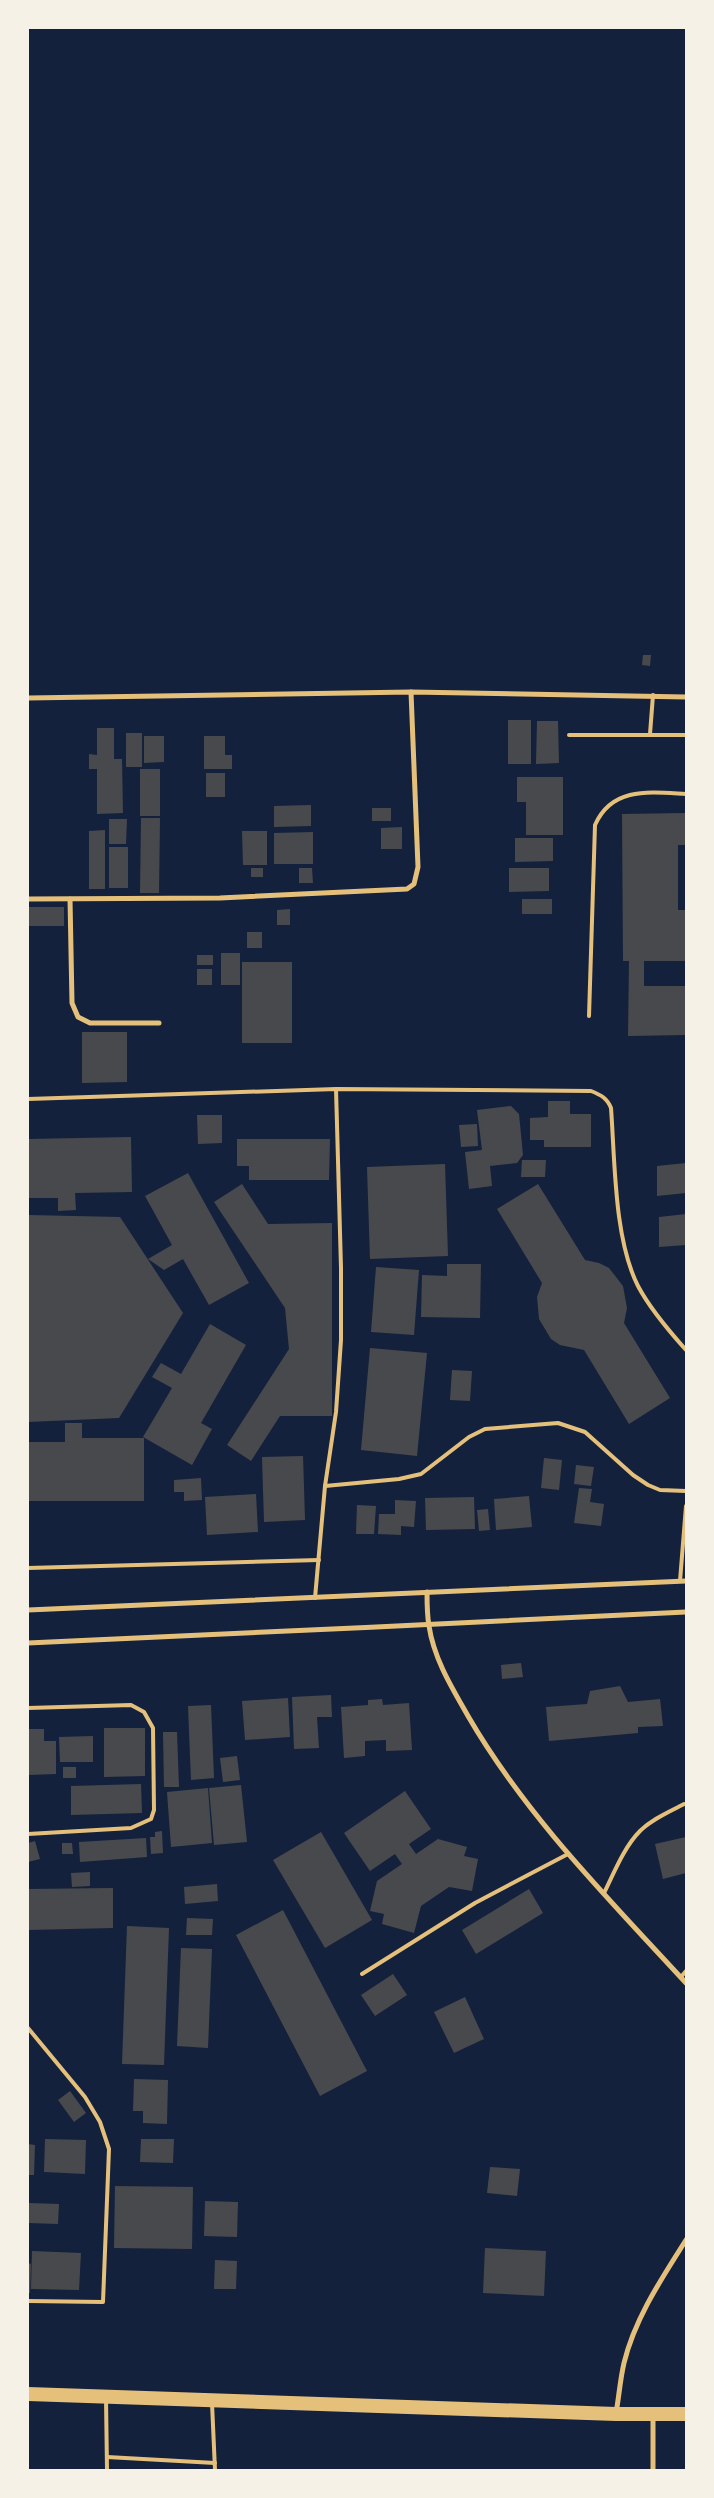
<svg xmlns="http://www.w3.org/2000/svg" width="714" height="2498" font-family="'Noto Sans',sans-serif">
<rect width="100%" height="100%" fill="#14213d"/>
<g fill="#48494c">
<polygon points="643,655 651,655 650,666 642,665"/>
<rect x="508" y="720" width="23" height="44"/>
<polygon points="537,721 558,721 559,763 536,764"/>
<polygon points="97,728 114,728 114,759 122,759 123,813 97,814 97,769 89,769 89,754 97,755"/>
<rect x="126" y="733" width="16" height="34"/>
<polygon points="144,736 164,736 164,762 144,763"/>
<polygon points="204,736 225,736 225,755 232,755 232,769 204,769"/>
<rect x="140" y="769" width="20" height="47"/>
<rect x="206" y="773" width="19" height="24"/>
<polygon points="517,777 563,777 563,835 526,835 526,802 517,802"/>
<polygon points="311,805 311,826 274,827 274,806"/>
<rect x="372" y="808" width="19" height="13"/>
<polygon points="686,813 686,845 678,845 678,910 686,910 686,961 644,961 644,986 686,986 686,1035 628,1036 629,961 623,961 622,814"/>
<polygon points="141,818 160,818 159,893 140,893"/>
<polygon points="109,819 127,819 126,844 109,844"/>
<polygon points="402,827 402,849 381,849 381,828"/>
<polygon points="105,830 105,889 89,889 89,831"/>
<polygon points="242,831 267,831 267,865 243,865"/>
<polygon points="313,832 313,864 274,864 274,833"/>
<polygon points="515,838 553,838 553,861 515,862"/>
<rect x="109" y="847" width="19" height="41"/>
<rect x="251" y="868" width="12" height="9"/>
<polygon points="299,868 312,868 313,883 299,883"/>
<polygon points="509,868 549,868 549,891 509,892"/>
<rect x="522" y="899" width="30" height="15"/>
<rect x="28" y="907" width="36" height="19"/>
<polygon points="290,909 290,925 277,925 277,910"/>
<rect x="247" y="932" width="15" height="16"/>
<rect x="221" y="953" width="19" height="32"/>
<rect x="197" y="955" width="16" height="10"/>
<rect x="242" y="962" width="50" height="81"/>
<rect x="197" y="969" width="15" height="16"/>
<polygon points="82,1032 127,1032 127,1082 82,1083"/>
<polygon points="548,1101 570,1101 570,1114 591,1114 591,1147 544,1147 544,1140 530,1140 530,1118 548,1117"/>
<polygon points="511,1106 519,1114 523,1155 517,1163 490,1166 492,1186 469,1189 465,1152 482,1150 477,1110"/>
<polygon points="197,1115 222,1115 222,1143 198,1144"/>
<polygon points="477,1124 478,1146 461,1147 459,1125"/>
<polygon points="131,1137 132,1192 75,1193 76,1210 58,1211 58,1198 28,1198 28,1139"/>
<polygon points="237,1139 330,1139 329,1180 249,1180 249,1166 237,1166"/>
<polygon points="522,1160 546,1160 545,1177 521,1177"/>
<polygon points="686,1163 686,1193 657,1196 657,1166"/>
<polygon points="445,1164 448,1256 370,1259 367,1167"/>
<polygon points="188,1173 249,1283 209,1305 183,1259 164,1270 148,1259 172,1245 145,1196"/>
<polygon points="242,1184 268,1224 332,1223 332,1416 280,1416 251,1461 227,1445 289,1349 285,1308 214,1202"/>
<polygon points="538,1184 585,1260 599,1263 609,1268 623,1286 627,1308 624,1323 670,1398 629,1424 584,1350 560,1345 551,1339 539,1319 537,1297 542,1283 497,1209"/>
<polygon points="686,1214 686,1245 659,1247 659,1217"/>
<polygon points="28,1215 120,1217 183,1313 119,1418 28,1422"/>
<polygon points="447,1264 481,1264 480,1318 421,1317 422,1275 447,1276"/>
<polygon points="376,1267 419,1270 414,1335 371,1332"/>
<polygon points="210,1324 246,1345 201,1423 212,1429 192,1465 143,1437 172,1388 152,1377 161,1363 181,1374"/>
<polygon points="370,1348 427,1353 417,1456 361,1450"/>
<polygon points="452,1370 472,1371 470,1401 450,1400"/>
<polygon points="65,1423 82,1423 82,1438 144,1438 144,1501 28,1501 28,1442 65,1442"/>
<polygon points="303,1456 305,1520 264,1522 262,1457"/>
<polygon points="544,1458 562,1460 559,1490 541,1488"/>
<polygon points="576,1465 594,1467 591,1486 574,1484"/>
<polygon points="201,1478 202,1500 184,1501 184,1492 174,1492 174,1480"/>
<polygon points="579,1488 592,1489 590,1502 604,1504 601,1526 574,1523"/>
<polygon points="256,1494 258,1532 207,1535 205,1497"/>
<polygon points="529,1496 532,1527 496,1530 494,1499"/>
<polygon points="474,1497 475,1529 426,1530 425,1498"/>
<polygon points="395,1500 416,1501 414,1527 401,1526 401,1535 378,1534 379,1514 395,1514"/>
<polygon points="357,1505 376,1506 374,1534 356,1534"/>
<polygon points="488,1509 490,1530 479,1531 477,1510"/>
<polygon points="521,1663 523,1677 502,1679 501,1665"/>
<polygon points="620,1686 628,1702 660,1699 663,1726 638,1727 638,1733 549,1741 546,1707 587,1704 590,1691"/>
<polygon points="331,1695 332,1717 317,1717 319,1748 294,1749 292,1697"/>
<polygon points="288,1698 290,1737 245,1740 242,1701"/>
<polygon points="382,1699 383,1705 409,1703 412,1750 386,1751 386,1740 365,1741 365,1756 344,1758 341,1707 368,1705 368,1700"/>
<polygon points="211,1705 214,1778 191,1780 188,1706"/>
<polygon points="104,1728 145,1728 145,1776 104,1777"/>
<polygon points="28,1729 44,1729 44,1741 56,1741 56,1774 28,1775"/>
<polygon points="163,1732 177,1732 179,1787 164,1787"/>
<polygon points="93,1736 93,1762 60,1762 59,1737"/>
<polygon points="237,1756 240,1780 223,1782 220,1758"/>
<rect x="63" y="1767" width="13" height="11"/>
<polygon points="141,1784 142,1813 71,1815 71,1786"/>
<polygon points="241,1785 247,1842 214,1845 209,1788"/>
<polygon points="208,1788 212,1843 171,1847 167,1792"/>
<polygon points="405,1791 431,1829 409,1844 416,1854 438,1839 467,1847 464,1856 478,1859 472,1891 449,1887 421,1906 414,1933 382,1924 384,1914 370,1911 377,1881 402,1864 395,1854 370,1871 344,1833"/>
<polygon points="162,1831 163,1853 151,1854 150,1837 155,1837 155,1832"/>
<polygon points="321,1832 372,1920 325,1948 273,1860"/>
<polygon points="686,1837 686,1873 663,1879 655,1844"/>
<polygon points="146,1838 147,1857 80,1862 79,1842"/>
<polygon points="35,1841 40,1859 28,1862 28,1843"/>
<polygon points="62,1843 72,1843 73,1854 62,1854"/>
<polygon points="90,1872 90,1886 72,1887 71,1873"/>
<polygon points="217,1884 218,1901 185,1904 184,1887"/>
<polygon points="113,1888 113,1928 28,1930 28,1889"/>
<polygon points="529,1889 543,1913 476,1954 462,1930"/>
<polygon points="283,1910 367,2071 320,2096 236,1935"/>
<polygon points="187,1918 213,1919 212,1935 186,1935"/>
<polygon points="127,1926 169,1928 164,2065 122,2064"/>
<polygon points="181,1948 212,1949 208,2048 177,2046"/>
<polygon points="393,1974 407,1995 375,2016 361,1995"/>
<polygon points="465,1997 484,2039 454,2053 434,2012"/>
<polygon points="134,2079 168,2080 167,2124 143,2123 143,2111 133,2111"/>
<polygon points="70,2091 86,2113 74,2122 58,2100"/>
<polygon points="45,2139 86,2140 85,2174 44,2172"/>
<polygon points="141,2139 174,2139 173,2163 140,2162"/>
<polygon points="28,2144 35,2145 34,2175 28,2175"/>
<polygon points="490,2167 520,2169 517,2196 487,2193"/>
<polygon points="115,2186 193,2187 192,2249 114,2248"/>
<polygon points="205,2201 238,2202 237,2237 204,2236"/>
<polygon points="29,2203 59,2204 58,2224 28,2223"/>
<polygon points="485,2248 546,2251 544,2296 483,2293"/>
<polygon points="32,2251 81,2253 79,2290 31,2289"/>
<polygon points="215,2260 237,2261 236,2289 214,2289"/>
<polygon points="28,2263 31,2264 30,2293 28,2293"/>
</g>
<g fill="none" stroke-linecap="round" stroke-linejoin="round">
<g stroke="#e5c07b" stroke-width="4">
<polyline points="650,734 653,695"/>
<polyline points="569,735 686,735"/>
<path d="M589,1016L595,825C612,786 651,792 686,794"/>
<path d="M28,1099L336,1089L591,1091C601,1095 607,1098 611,1108C615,1161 614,1239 638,1286C650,1309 669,1331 686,1350"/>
<polyline points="325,1486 399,1479 421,1474 469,1437 485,1429 558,1423 585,1432 633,1475 648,1485 660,1490 686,1491"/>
<polyline points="28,1568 319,1560"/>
<polyline points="680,1581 686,1506"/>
<polyline points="315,1598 325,1486 336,1412 341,1340 341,1268 336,1089"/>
<polyline points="28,1708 131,1705 144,1712 153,1728 154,1810 151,1819 131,1828 28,1834"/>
<path d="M604,1893C614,1873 624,1847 640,1831C652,1819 669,1812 684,1804"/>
<polyline points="362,1974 475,1903 568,1854"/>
<polyline points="681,1977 686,1971"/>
<polyline points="28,2028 85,2097 100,2122 109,2149 103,2302 28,2301"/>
<polyline points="106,2398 107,2470"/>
<polyline points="212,2403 215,2470"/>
<polyline points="107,2457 215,2463"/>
</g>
<g stroke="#e5c07b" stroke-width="5">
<polyline points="28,698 411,692 686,697"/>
<polyline points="28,899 220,898 407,889 414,884 418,867 411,692"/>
<polyline points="70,899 72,1003 78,1017 90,1023 159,1023"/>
<path d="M427,1592C427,1604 427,1615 429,1626C434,1659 452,1688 468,1716C526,1816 608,1898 686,1983"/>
<polyline points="28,1610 686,1581"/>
<path d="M28,1643C247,1632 467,1624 686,1612"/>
<path d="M616,2413C619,2397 620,2380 624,2363C635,2318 662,2278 686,2240"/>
<polyline points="653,2416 653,2470"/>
</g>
<polyline stroke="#e5c07b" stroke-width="14" points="28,2394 616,2414 686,2414"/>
</g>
<rect width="714" height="2498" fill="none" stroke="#f6f1e7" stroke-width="58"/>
</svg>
